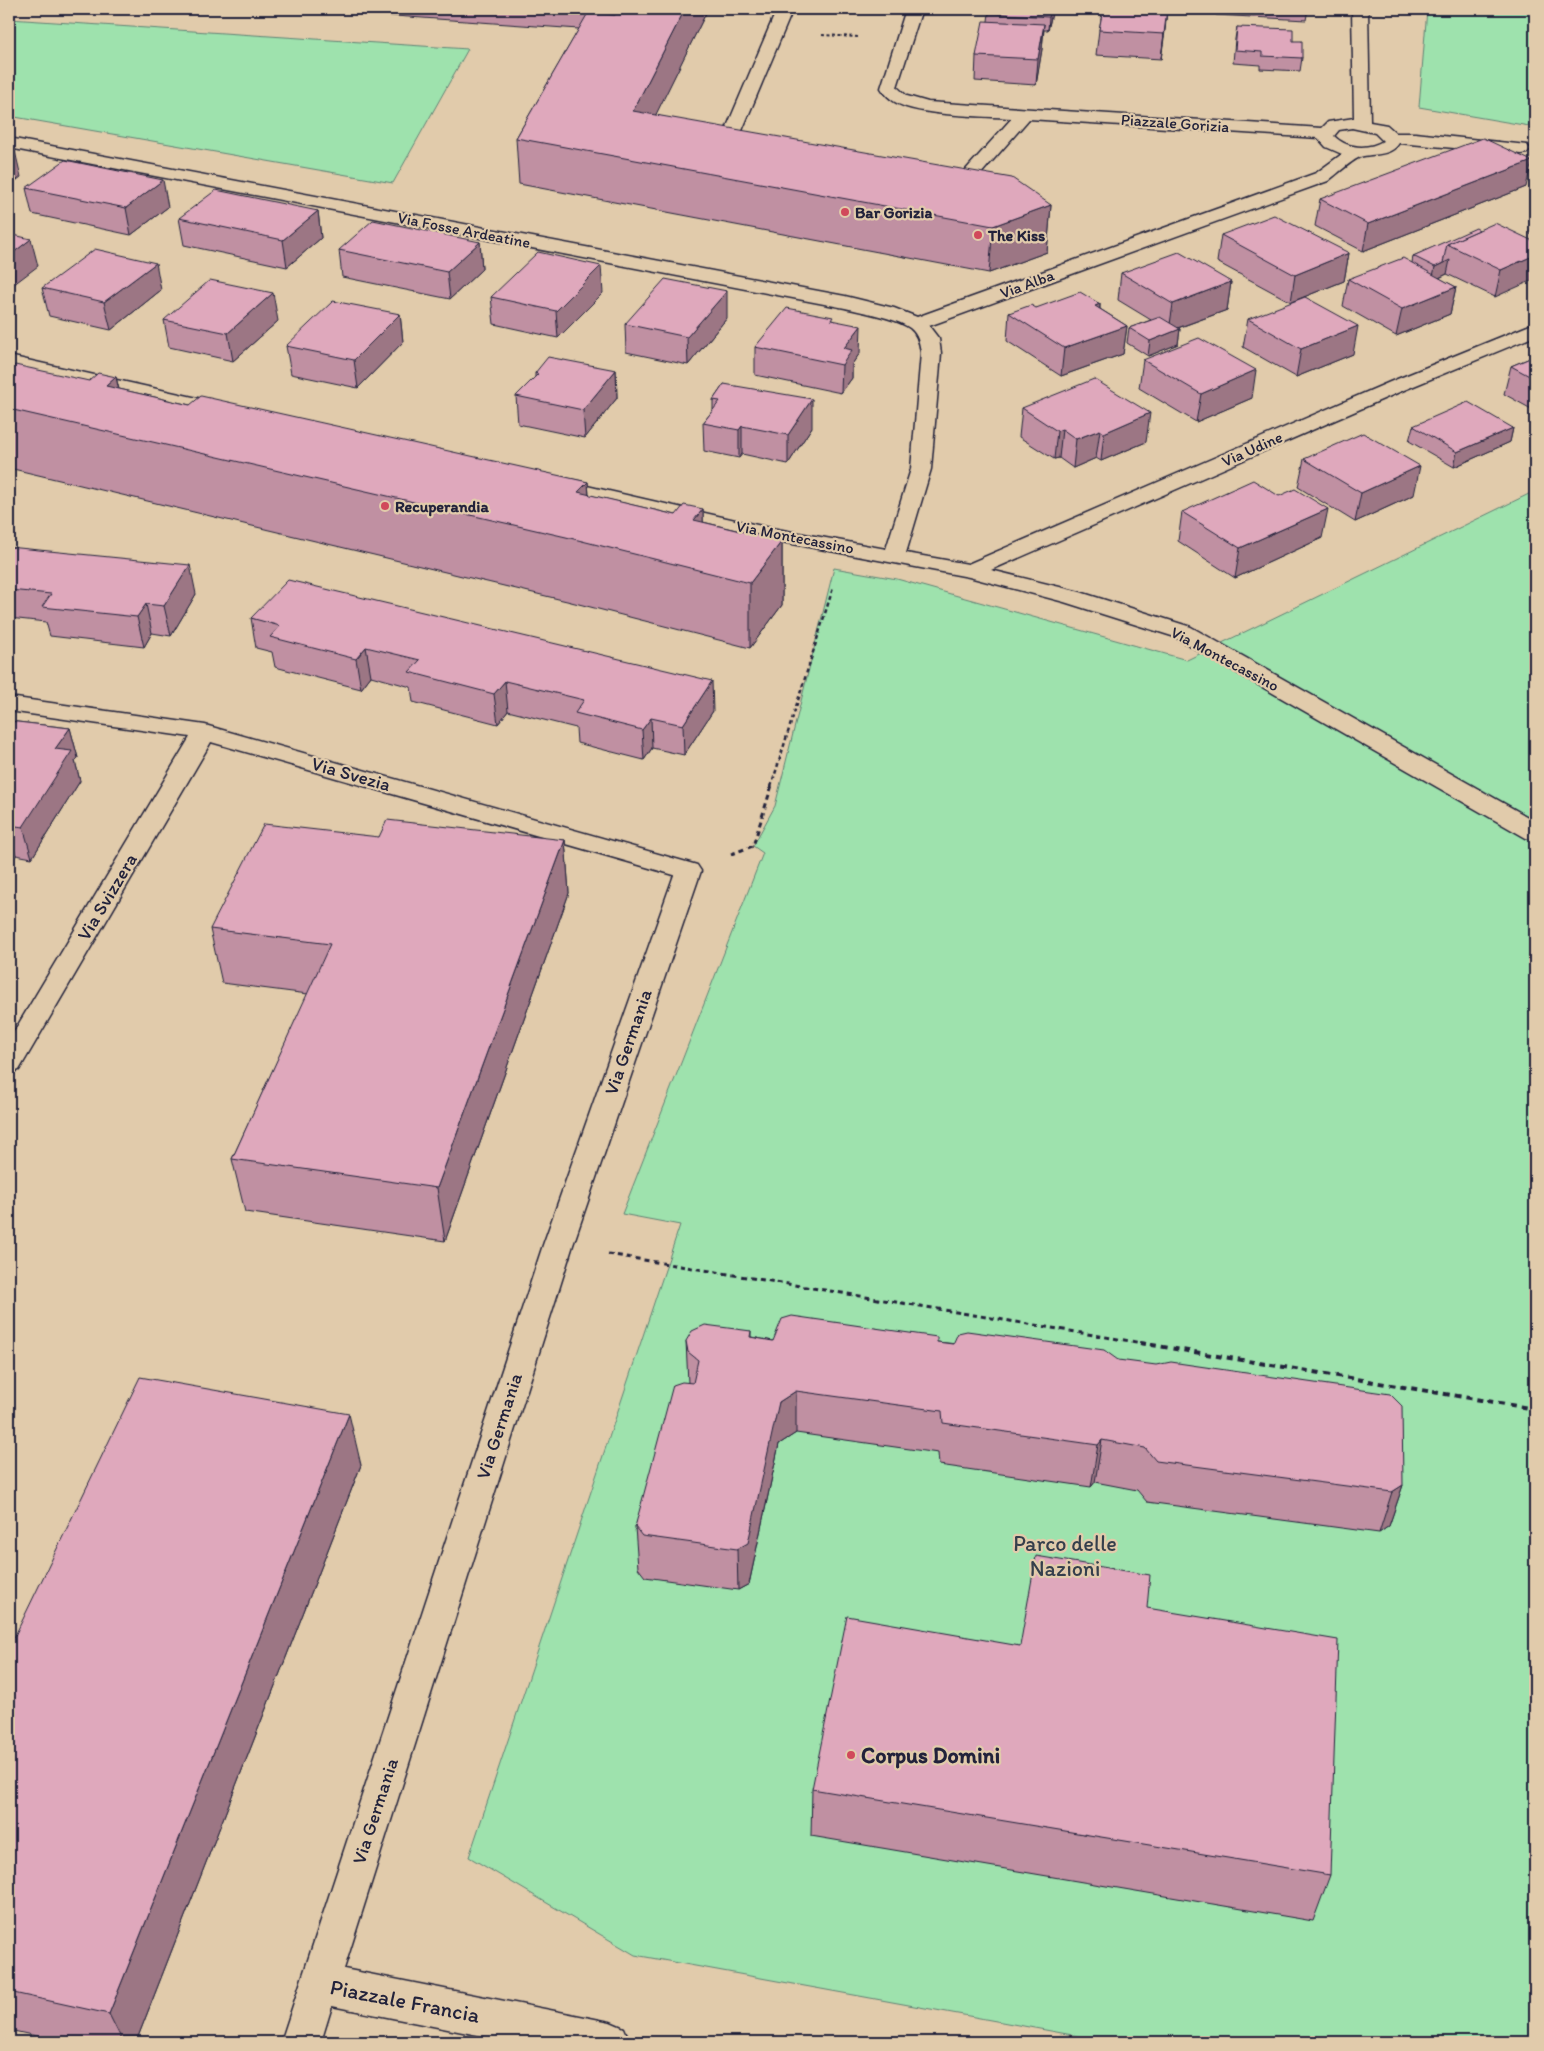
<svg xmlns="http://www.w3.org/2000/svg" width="1544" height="2051" font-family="Itim,sans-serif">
<rect width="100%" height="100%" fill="#e1cbab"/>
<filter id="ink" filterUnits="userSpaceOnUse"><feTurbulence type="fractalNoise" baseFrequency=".02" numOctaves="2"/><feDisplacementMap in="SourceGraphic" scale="10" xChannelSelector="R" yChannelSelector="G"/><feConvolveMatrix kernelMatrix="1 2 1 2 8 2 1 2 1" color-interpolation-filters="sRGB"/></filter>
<g filter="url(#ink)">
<g fill="#9ee2ad" stroke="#608274">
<polygon points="1427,9 1535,9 1535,127 1419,107"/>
<polygon points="9,19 468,49 393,183 9,116"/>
<polygon points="1535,491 1535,2042 1111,2042 635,1955 469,1857 680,1225 622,1214 763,853 753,846 775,806 834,568 897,579 1187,660"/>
</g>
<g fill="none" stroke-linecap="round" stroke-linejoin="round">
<g stroke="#22223b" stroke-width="3">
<g id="street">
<polygon points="777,9 793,9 741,133 767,137 769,141 767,145 761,146 725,140 723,136"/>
<path d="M906,9H922L897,87L907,96L928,102L1322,128L1328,122L1354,118L1352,9H1368L1370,122L1387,125L1396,133H1415L1527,145L1530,149L1527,153L1521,154L1399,143C1390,157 1374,153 1360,157C1352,160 1336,175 1328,181L929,326L939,339L941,353L931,469L906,553L968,564L1390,382L1535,323V336L1404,390L991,570L1080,592L1191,627L1535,821V840L1526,838L1175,637L1064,602L969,577L766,539L552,490L545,488L541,484L545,480L552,478L766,527L886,549L911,469L921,353C920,344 918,334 910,328C896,318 862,312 845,308L9,148V138L845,296L894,308L917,317L1316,173L1342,154L1326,147L1318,138L1029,119L972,184L966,185L935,179L932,175L935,171L941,170L962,174L1012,118C983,116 917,116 895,102C890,99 884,93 881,88ZM1352,128L1375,133L1383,141C1368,150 1347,149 1334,136L1339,130Z"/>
<polygon points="9,356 229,405 236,407 239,411 236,415 229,417 9,368"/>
<polygon points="9,697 205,725 697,865 701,871 573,1245 344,1969 610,2022 624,2028 630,2042 513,2042 332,2006 321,2042 281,2042 543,1245 674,875 211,742 19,1070 9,1073 9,1040 190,737 9,711"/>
</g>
</g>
<polyline stroke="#22223b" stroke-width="2" stroke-dasharray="3 2.5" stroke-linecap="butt" points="822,35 858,37"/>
<polyline stroke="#22223b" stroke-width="2.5" stroke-dasharray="4 3" stroke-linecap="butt" points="771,787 833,588"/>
<g stroke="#22223b" stroke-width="3" stroke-dasharray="5 4" stroke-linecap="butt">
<polyline points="731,854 753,846 772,785"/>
<polyline points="608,1254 1148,1344"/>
</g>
<polyline stroke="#22223b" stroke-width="4" stroke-dasharray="6 5" stroke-linecap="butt" points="1140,1343 1535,1409"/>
<use href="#street" fill="#e1cbab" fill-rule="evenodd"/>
</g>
<g fill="#c090a2" stroke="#22223b">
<polygon points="295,9 705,9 706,13 655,115 1051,205 1047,252 989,273 519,184 516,138 579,29"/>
<polygon points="1053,9 1048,30 1044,30 1042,49 1036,85 975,81 976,56 988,21 989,13"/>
<polygon points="1103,9 1178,9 1178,10 1167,10 1161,59 1096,55 1099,30"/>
<polygon points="1217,9 1308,9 1306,20 1216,15"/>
<polygon points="1237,27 1293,41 1302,58 1300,71 1260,69 1260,65 1233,63 1235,39"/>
<polygon points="1526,187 1363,251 1315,226 1320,199"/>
<polygon points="26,188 168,207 131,235 32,214"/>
<polygon points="318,211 321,238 287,267 184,245 179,218"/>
<polygon points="1535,213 1535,236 1530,234"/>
<polygon points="1479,230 1535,242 1495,297 1447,274 1439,278 1456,287 1450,314 1396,336 1343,306 1348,279 1412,263 1413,256"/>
<polygon points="1221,235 1349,253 1344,281 1291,302 1217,262"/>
<polygon points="480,242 482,269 450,299 342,277 339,250"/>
<polygon points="1121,273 1231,282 1227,310 1178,328 1180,329 1178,344 1148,356 1127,343 1129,328 1151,320 1118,300"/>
<polygon points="42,288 161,290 111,330 49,316"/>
<polygon points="603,293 558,338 494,324 491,297"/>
<polygon points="1100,304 1100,309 1127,326 1123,354 1061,376 1007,341 1009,313 1036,308"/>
<polygon points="400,314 403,342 358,388 291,374 286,346"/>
<polygon points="727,318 688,365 626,352 625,324"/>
<polygon points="1248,319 1353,354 1296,377 1243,347"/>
<polygon points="164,320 278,321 233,361 169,347"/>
<polygon points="833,320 860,353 852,364 852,378 841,393 755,375 755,347"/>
<polygon points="1535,356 1535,411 1504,394 1511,366"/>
<polygon points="1143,360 1252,398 1196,422 1139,388"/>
<polygon points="616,370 617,398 585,438 518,424 516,396 535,377 535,373"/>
<polygon points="116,377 119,389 190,405 588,482 589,495 676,515 703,509 703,522 782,541 782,605 750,648 571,602 9,468 9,409 89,381"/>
<polygon points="724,384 812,427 788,464 742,454 739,458 704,451 703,423 713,410 713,400"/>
<polygon points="1022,408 1146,442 1101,461 1096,458 1073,468 1059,458 1054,459 1019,437"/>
<polygon points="1413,426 1513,428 1510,442 1454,467 1409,441"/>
<polygon points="1304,459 1414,495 1355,522 1298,487"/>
<polygon points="1182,512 1322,538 1235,578 1178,541"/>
<polygon points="9,547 196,594 171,636 152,633 144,647 50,636 46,622 9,618"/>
<polygon points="251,618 713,711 684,755 652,748 644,760 577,743 576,728 508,711 498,724 413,702 411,687 371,676 361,689 275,667 272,652 256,648"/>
<polygon points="9,721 70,728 78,758 75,761 80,781 32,858 16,855 9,866"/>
<polygon points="379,837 565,840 569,893 445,1241 245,1212 232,1159 308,994 222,983 210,929"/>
<polygon points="751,1331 751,1337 773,1341 937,1342 1118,1360 1403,1485 1389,1526 1379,1533 1147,1502 1137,1490 1095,1482 1091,1487 939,1465 938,1453 796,1433 779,1444 749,1584 738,1590 645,1577 638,1568 635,1527 688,1383 686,1341"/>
<polygon points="361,1465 136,2042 64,2042 9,2030 9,1648"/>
<polygon points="1020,1646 1330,1875 1313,1921 811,1836 812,1789"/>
</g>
<g fill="#9c7684" stroke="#22223b">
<polygon points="685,9 705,9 706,13 635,157 633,111"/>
<polygon points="1051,9 1053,9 1048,30 1049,17"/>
<polygon points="1167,9 1165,31 1161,59"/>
<polygon points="1044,24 1042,49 1036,85 1038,59"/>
<polygon points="15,151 21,177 9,186 9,155"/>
<polygon points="1532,161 1526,187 1363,251 1368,224"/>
<polygon points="163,180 168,207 131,235 126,208"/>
<polygon points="1051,205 1047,252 989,273 993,226"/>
<polygon points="318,211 321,238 287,267 283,240"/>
<polygon points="31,239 38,266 9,288 9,256"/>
<polygon points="480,242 482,269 450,299 447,272"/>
<polygon points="1349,253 1344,281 1291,302 1295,275"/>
<polygon points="1535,255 1535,279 1495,297 1501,270"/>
<polygon points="1450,260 1447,274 1432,281 1435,267"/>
<polygon points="156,263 161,290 111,330 104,302"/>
<polygon points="601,266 603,293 558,338 556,311"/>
<polygon points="1231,282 1227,310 1169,331 1173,304"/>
<polygon points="1456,287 1450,314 1396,336 1402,309"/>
<polygon points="727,291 727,318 688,365 687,337"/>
<polygon points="273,293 278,321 233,361 228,333"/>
<polygon points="1100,304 1098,332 1095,306"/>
<polygon points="400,314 403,342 358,388 354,360"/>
<polygon points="861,326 860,353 852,364 852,378 841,393 842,365 844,348"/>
<polygon points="1127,326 1123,354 1061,376 1064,348"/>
<polygon points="1358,326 1353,354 1296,377 1301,349"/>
<polygon points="1180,329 1178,344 1148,356 1150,341"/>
<polygon points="616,370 617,398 585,438 583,410"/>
<polygon points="1256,370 1252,398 1196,422 1201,394"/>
<polygon points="116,377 129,437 106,386"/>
<polygon points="812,399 812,427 788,464 788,435"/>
<polygon points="1150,413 1146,442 1101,461 1104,433"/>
<polygon points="742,426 742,454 739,458 739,430"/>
<polygon points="1513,428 1510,442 1454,467 1457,452"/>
<polygon points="1062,429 1059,458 1054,459 1057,431"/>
<polygon points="1100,430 1096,458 1073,468 1076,439"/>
<polygon points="1420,466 1414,495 1355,522 1361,493"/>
<polygon points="588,482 592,544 578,492"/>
<polygon points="703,509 704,572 694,520"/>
<polygon points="1328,509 1322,538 1235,578 1240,548"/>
<polygon points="782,541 782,605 750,648 750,583"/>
<polygon points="190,565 196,594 171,636 164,606"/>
<polygon points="146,604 152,633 144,647 137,617"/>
<polygon points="366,647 371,676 361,689 356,659"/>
<polygon points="505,681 508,711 498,724 494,694"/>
<polygon points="712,681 713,711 684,755 683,725"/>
<polygon points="651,718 652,748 644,760 642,730"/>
<polygon points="70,728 78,758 75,761 80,781 32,858 23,827 55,749"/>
<polygon points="9,833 16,855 9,866"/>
<polygon points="565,840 569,893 445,1241 437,1188"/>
<polygon points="796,1391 796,1433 779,1444 749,1584 738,1590 737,1549 779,1402"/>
<polygon points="349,1414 361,1465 136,2042 123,2042 109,2014"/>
<polygon points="1102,1440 1095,1482 1091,1487 1098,1445"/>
<polygon points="1403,1485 1389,1526 1379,1533 1392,1492"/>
</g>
<g fill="#dfa8bc" stroke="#22223b">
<polygon points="619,9 685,9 633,111 1012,178 1051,205 993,226 516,138 588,13 615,15"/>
<polygon points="990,9 1051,9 1049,17 989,13"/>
<polygon points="1103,9 1167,9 1164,34 1099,30"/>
<polygon points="983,21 1044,24 1038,59 976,56"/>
<polygon points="1237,27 1293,29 1293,41 1302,41 1302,58 1262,56 1262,52 1235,50"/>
<polygon points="1483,138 1532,161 1368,224 1320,199"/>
<polygon points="9,150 15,151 9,155"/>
<polygon points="65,160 163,180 126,208 26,188"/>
<polygon points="216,190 318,211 283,240 179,218"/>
<polygon points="1274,215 1349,253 1295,275 1221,235"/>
<polygon points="373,220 480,242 447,272 339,250"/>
<polygon points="1495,223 1535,242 1535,255 1501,270 1447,244"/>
<polygon points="1476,228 1479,230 1447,244 1443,263 1435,267 1413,256"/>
<polygon points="9,234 31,239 9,256"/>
<polygon points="95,249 156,263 104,302 42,288"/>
<polygon points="538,252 601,266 556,311 491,297"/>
<polygon points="1179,252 1231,282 1173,304 1121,273"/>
<polygon points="1403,258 1456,287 1402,309 1348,279"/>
<polygon points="665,279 727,291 687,337 625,324"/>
<polygon points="210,280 273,293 228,333 164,320"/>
<polygon points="1080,292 1100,304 1095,306 1127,326 1064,348 1009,313 1031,305 1036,308"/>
<polygon points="1305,297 1358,326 1301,349 1248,319"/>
<polygon points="333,301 400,314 354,360 286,346"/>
<polygon points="787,308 833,317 831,320 861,326 844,348 852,350 842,365 755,347"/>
<polygon points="1160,317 1180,329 1150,341 1129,328"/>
<polygon points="1199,338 1256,370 1201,394 1143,360"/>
<polygon points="1535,356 1535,379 1511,366"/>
<polygon points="548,357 616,370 583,410 516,396 538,374 535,373"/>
<polygon points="15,365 89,381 98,373 116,377 106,386 190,405 201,396 588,482 578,492 676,515 684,505 703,509 694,520 782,541 750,583 566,537 9,409 9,370"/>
<polygon points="1094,379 1150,413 1104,433 1100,430 1076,439 1062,429 1057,431 1022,408"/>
<polygon points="724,384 812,399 788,435 742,426 739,430 703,423 720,401 713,400"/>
<polygon points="1468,402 1513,428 1457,452 1413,426"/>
<polygon points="1363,433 1420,466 1361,493 1304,459"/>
<polygon points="1253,480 1279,496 1295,489 1328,509 1240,548 1182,512"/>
<polygon points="9,547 190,565 164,606 146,604 137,617 42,607 51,594 9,590"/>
<polygon points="288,580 712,681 683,725 651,718 642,730 575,713 584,700 505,681 494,694 409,672 420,660 366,647 356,659 270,637 280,626 251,618"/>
<polygon points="9,721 70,728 55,749 72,751 23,827 9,825"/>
<polygon points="387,820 565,840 437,1188 232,1159 330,944 210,929 264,824 379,837"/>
<polygon points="792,1316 937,1337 937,1342 953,1344 958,1333 967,1331 1104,1350 1118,1360 1156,1365 1171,1362 1390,1394 1402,1406 1403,1485 1392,1492 1156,1461 1145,1448 1102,1440 1098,1445 943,1423 942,1411 796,1391 779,1402 748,1543 737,1549 642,1536 635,1527 673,1385 682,1382 693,1383 698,1360 688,1352 686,1341 692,1331 705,1325 751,1331 750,1337 773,1341 782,1319"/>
<polygon points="140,1377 349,1414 109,2014 9,1992 9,1648"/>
<polygon points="1036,1556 1150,1575 1147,1608 1338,1640 1330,1875 812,1789 847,1616 1020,1646"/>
</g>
</g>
<g fill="#d1495b" stroke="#e1cbab" stroke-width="2">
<circle cx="845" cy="212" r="5"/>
<circle cx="978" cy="235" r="5"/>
<circle cx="385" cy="506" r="5"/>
<circle cx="851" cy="1755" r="5"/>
</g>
<g text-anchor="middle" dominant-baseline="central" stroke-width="4.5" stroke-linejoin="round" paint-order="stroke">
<g font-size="16" fill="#22223b" stroke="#e1cbab">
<text transform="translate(1175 123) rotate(4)">Piazzale Gorizia</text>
<text transform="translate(464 230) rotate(11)">Via Fosse Ardeatine</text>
<text transform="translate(1027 284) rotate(-20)">Via Alba</text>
<text transform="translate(1252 449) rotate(-24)">Via Udine</text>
<text transform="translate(795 537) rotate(11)">Via Montecassino</text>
<text transform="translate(1225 659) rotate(28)">Via Montecassino</text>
</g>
<g font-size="16" font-weight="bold" fill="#22223b" stroke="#e1cbab" text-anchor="start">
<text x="855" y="212">Bar Gorizia</text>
<text x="988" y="235">The Kiss</text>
<text x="395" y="506">Recuperandia</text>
</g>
<g font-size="19" fill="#22223b" stroke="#e1cbab">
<text transform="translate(351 774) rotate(16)">Via Svezia</text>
<text transform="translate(107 897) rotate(-59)">Via Svizzera</text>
<text transform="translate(628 1042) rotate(-71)">Via Germania</text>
<text transform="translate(499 1426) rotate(-72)">Via Germania</text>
<text transform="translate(375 1811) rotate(-72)">Via Germania</text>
</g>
<g font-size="22" fill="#353f4c" stroke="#e1cbab">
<text x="1065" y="1543">Parco delle<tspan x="1065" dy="25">Nazioni</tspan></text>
</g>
<g font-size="22" font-weight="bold" fill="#22223b" stroke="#e1cbab" text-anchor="start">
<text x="861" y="1755">Corpus Domini</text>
</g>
<g font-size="22" fill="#22223b" stroke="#e1cbab">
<text transform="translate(405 2001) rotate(11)">Piazzale Francia</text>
</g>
</g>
<rect width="1544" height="2051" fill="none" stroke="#e1cbab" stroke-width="30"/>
<rect x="15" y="15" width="1514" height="2021" fill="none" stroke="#22223b" stroke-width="2" filter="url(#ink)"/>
</svg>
